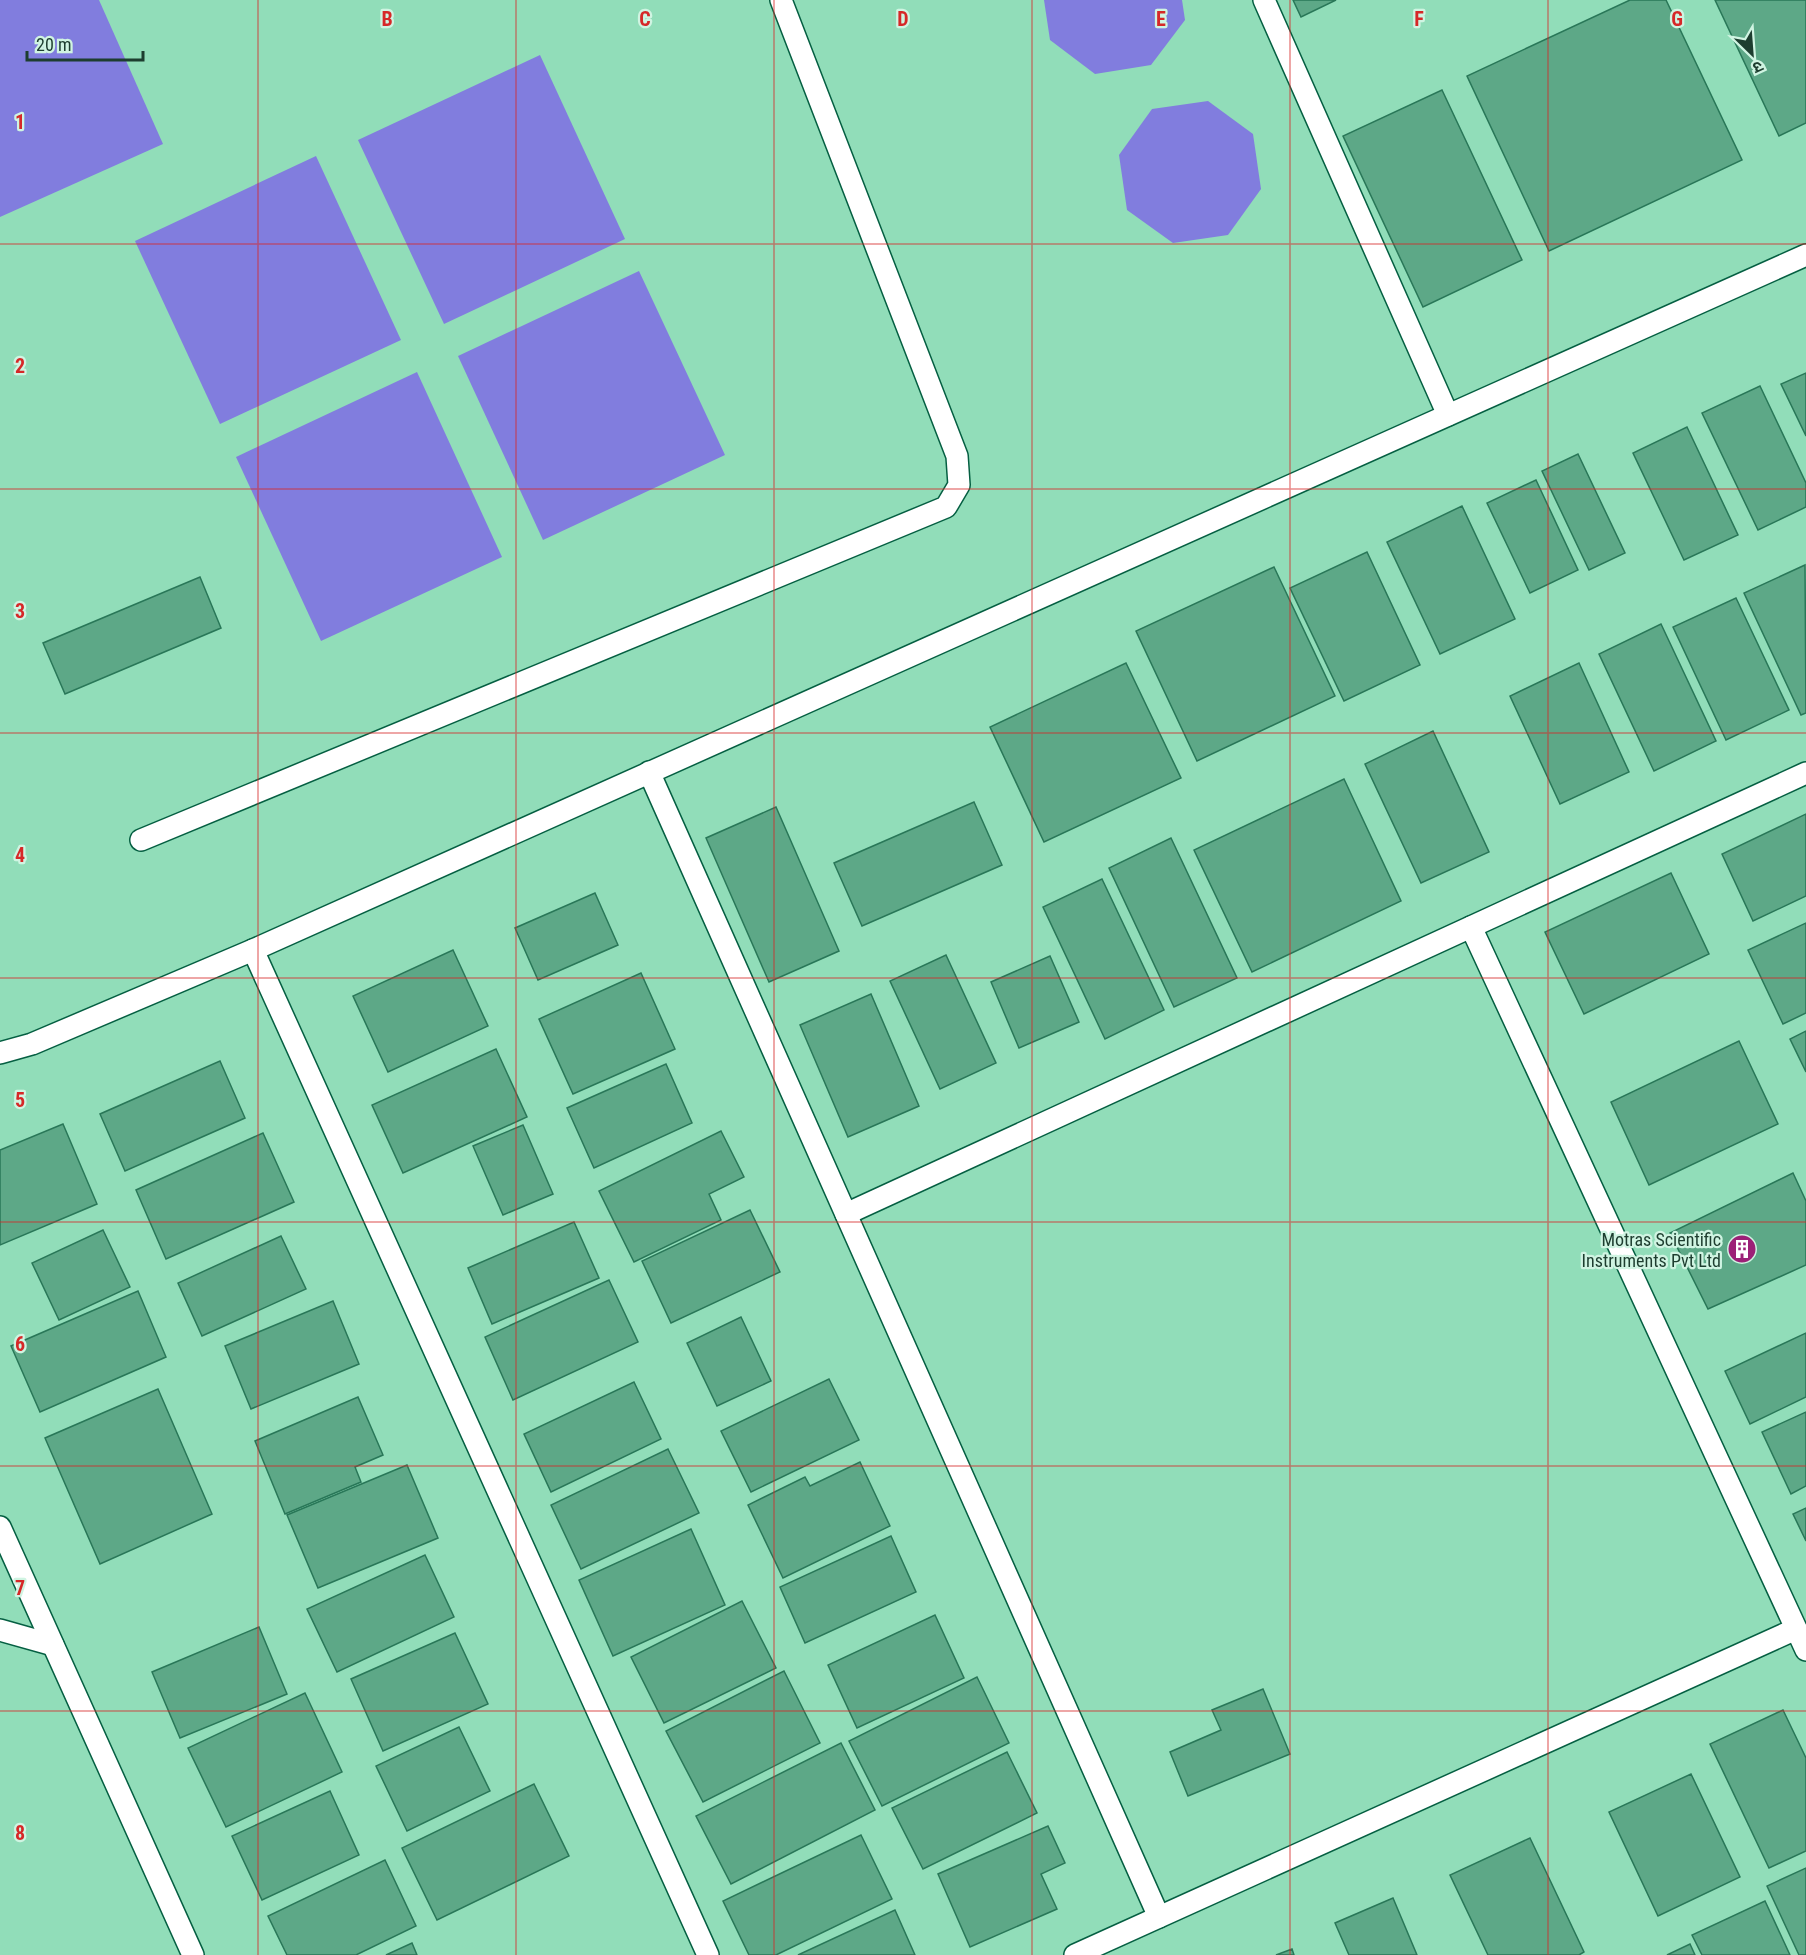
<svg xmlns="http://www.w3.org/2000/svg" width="1806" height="1955" font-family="'Roboto Condensed','Noto Sans Devanagari',sans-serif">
<rect width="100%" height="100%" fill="#91ddb9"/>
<g fill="#817dde">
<polygon points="0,0 99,0 163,144 0,217"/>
<polygon points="1044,0 1182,0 1185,20 1151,65 1095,74 1050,40"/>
<polygon points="540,55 625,239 444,324 358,140"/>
<polygon points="1208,101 1253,134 1261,189 1228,235 1173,243 1127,210 1119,155 1152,109"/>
<polygon points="316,156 401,340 220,424 135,241"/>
<polygon points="639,271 725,455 543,540 458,356"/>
<polygon points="417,372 502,557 321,641 236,457"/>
</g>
<g fill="#5da887" stroke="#297758" stroke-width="1.5">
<polygon points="1293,0 1336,0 1301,17"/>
<polygon points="1630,0 1666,0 1742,160 1549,251 1467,76"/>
<polygon points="1715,0 1806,0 1806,123 1779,136"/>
<polygon points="1442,90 1522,260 1423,307 1343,136"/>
<polygon points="1806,373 1806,436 1781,384"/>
<polygon points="1760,386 1806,483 1806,507 1758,530 1702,413"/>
<polygon points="1687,427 1738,535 1684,560 1633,453"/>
<polygon points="1578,454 1625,553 1589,570 1542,471"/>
<polygon points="1536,480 1578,570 1530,593 1487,503"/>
<polygon points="1462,506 1515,619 1440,654 1387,542"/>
<polygon points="1367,552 1420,665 1344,701 1290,588"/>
<polygon points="1805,565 1806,713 1801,715 1744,593"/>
<polygon points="1274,567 1335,696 1197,761 1136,631"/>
<polygon points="200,577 221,628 65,694 43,643"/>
<polygon points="1736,598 1789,710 1726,740 1673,627"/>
<polygon points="1661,624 1716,741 1654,771 1599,654"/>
<polygon points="1126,663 1181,778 1044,842 990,727"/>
<polygon points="1579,663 1629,772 1560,804 1510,696"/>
<polygon points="1433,731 1489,852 1421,883 1365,764"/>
<polygon points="1344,779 1401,901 1252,972 1194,850"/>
<polygon points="974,802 1002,865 862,926 834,863"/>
<polygon points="776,807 839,951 769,982 706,838"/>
<polygon points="1806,814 1806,896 1753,921 1722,854"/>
<polygon points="1171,838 1237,978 1174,1007 1109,868"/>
<polygon points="1671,873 1709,954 1584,1014 1545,932"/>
<polygon points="1102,879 1164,1010 1105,1039 1043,907"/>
<polygon points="595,893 618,945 538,980 515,928"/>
<polygon points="1806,923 1806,1013 1783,1024 1748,950"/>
<polygon points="453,950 488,1026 388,1072 353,996"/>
<polygon points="946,955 996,1063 940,1089 890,981"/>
<polygon points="1050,956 1079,1022 1019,1048 991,982"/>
<polygon points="641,973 675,1049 573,1094 539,1019"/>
<polygon points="871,994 919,1106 848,1137 800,1025"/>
<polygon points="1806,1031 1806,1072 1790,1039"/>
<polygon points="1739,1041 1778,1124 1649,1185 1611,1102"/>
<polygon points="496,1049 527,1117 403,1173 372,1105"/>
<polygon points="220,1061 245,1118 125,1171 100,1114"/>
<polygon points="666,1064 692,1123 594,1168 567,1108"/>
<polygon points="63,1124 97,1204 0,1245 0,1150"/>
<polygon points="523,1125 553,1194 503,1215 473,1146"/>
<polygon points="721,1131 744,1177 709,1194 721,1220 634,1262 599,1191"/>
<polygon points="263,1133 294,1202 166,1259 136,1190"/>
<polygon points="1793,1173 1806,1201 1806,1265 1708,1309 1670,1233"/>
<polygon points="750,1210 780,1272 671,1323 642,1261"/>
<polygon points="574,1222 599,1278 492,1324 468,1268"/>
<polygon points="103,1230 130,1287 59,1320 32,1263"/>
<polygon points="281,1236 306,1289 202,1336 178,1283"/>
<polygon points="609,1280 638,1342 513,1400 485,1337"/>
<polygon points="138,1291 166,1357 40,1412 11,1346"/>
<polygon points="333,1301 359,1364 251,1409 225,1346"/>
<polygon points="741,1317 771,1381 717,1406 687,1343"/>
<polygon points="1806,1333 1806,1397 1750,1424 1725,1371"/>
<polygon points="829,1379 859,1440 751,1492 721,1431"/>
<polygon points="634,1382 661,1439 551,1492 524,1434"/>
<polygon points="158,1389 212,1514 100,1564 45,1438"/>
<polygon points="358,1397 383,1455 355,1467 361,1482 285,1514 255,1441"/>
<polygon points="1806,1412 1806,1486 1791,1494 1762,1432"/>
<polygon points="668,1449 699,1513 581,1569 551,1505"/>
<polygon points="860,1462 890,1526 783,1578 748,1505 805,1477 810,1486"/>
<polygon points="407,1465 438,1538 318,1588 287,1515"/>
<polygon points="1806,1508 1806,1541 1793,1514"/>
<polygon points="691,1529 725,1605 613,1656 579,1580"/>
<polygon points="891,1536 916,1592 805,1643 780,1587"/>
<polygon points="425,1555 454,1617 337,1672 307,1609"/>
<polygon points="742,1601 776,1668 664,1723 631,1657"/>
<polygon points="935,1615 964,1678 857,1728 828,1665"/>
<polygon points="259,1627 287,1694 180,1738 152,1672"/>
<polygon points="455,1633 488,1704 383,1751 351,1679"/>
<polygon points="784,1671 820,1743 703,1802 666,1731"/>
<polygon points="977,1677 1009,1743 882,1806 849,1741"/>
<polygon points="1263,1689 1290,1754 1188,1796 1170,1752 1221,1730 1212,1710"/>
<polygon points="305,1693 342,1772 226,1827 188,1748"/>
<polygon points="1783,1710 1806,1758 1806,1851 1769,1868 1710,1744"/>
<polygon points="459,1727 490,1791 407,1831 376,1766"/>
<polygon points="841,1743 875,1810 731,1884 696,1816"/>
<polygon points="1007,1752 1037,1813 923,1869 892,1808"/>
<polygon points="1691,1774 1740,1877 1658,1916 1609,1812"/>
<polygon points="534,1784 569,1856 437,1920 402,1848"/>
<polygon points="330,1791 359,1855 262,1900 232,1836"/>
<polygon points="1048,1826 1065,1863 1041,1874 1057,1909 970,1947 938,1874"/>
<polygon points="861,1835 892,1899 776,1955 749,1955 723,1901"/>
<polygon points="1530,1838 1584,1952 1579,1955 1488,1955 1450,1875"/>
<polygon points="385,1860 416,1926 356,1955 287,1955 268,1916"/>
<polygon points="1806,1868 1806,1955 1799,1955 1767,1886"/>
<polygon points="1393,1898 1417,1955 1349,1955 1335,1923"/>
<polygon points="1765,1901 1790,1955 1702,1955 1692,1935"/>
<polygon points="895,1910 915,1955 798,1955"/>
<polygon points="412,1943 417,1955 386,1955"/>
<polygon points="1690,1944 1695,1955 1667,1955"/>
<polygon points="1292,1949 1294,1955 1276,1955"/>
</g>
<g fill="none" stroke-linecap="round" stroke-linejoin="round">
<g stroke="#055f42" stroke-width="24">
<g id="lane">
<polyline points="1264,0 1448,415"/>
<polyline points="649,772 1159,1917"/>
<polyline points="141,840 946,507 959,485 957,456 781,0"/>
<polyline points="1471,927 1806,1650"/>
<polyline points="253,950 708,1955"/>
<polyline points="0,1053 32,1044 253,950 1806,255"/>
<polyline points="846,1214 1806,773"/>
<polyline points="0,1527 193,1955"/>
<polyline points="0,1630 53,1645"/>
<polyline points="1075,1955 1796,1629"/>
</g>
</g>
<use href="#lane" stroke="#fff" stroke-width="21"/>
</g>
<path fill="none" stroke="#d62828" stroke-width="1.5" stroke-opacity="0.55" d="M258,0V1955M516,0V1955M774,0V1955M1032,0V1955M1290,0V1955M1548,0V1955M0,244H1806M0,489H1806M0,733H1806M0,978H1806M0,1222H1806M0,1466H1806M0,1711H1806"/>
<defs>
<g id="building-disc" transform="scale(1.5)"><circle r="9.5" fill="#9c2077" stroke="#d0f4e2"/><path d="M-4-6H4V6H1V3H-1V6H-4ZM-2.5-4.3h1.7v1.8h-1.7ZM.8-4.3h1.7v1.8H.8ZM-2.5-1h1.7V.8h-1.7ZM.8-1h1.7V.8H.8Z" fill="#fff"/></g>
</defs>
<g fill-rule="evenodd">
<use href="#building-disc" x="1742" y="1249"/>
</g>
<g text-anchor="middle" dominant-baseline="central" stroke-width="4.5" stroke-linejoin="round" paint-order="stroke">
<g font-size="18" fill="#1d3d2f" stroke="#d0f4e2" text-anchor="end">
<text x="1721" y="1239">Motras Scientific<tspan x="1721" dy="21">Instruments Pvt Ltd</tspan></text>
</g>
</g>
<g font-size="20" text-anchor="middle" font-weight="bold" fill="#d62828" stroke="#d0f4e2" stroke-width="4.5" stroke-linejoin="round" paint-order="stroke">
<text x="387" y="26">B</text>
<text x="645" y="26">C</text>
<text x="903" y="26">D</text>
<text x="1161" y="26">E</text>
<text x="1419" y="26">F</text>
<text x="1677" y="26">G</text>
<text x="20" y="129">1</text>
<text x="20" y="373">2</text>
<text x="20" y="618">3</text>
<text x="20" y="862">4</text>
<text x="20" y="1107">5</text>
<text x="20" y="1351">6</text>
<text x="20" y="1595">7</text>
<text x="20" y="1840">8</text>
</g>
<g transform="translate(1752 54) rotate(155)" stroke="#d0f4e2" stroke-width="4.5" paint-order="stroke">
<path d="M0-4.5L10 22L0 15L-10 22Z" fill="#1d3d2f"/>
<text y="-9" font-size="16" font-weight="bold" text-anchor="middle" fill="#1d3d2f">उ</text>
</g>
<path d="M27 51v9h116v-9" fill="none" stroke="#1d3d2f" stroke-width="3"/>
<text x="36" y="51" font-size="18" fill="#1d3d2f" stroke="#d0f4e2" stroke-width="4.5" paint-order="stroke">20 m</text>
</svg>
